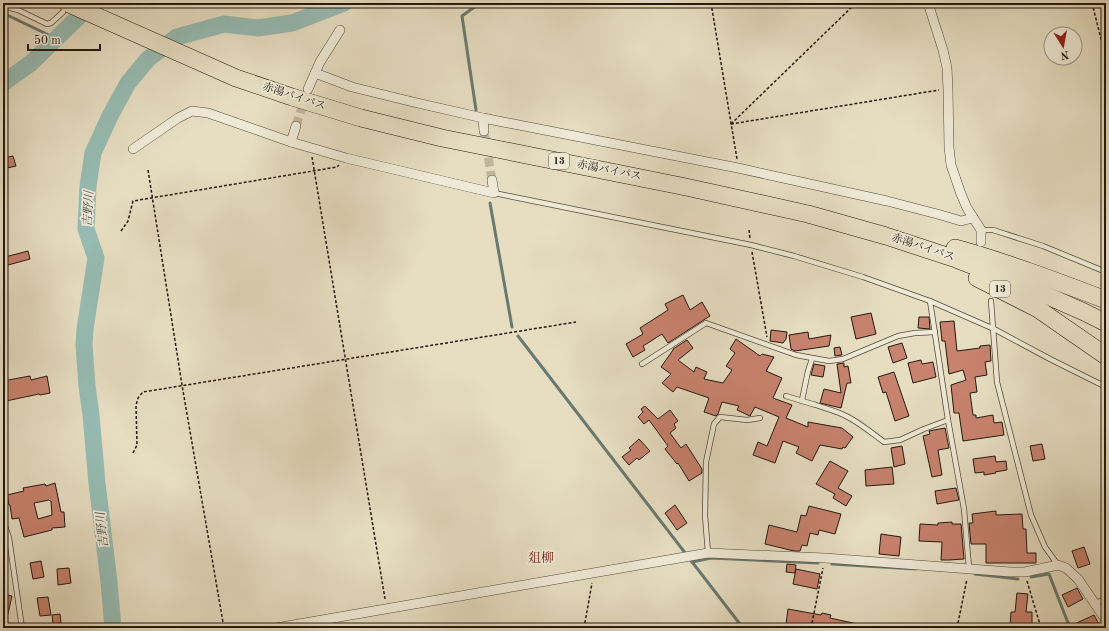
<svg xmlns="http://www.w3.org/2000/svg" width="1109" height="631" font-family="'Old Standard TT','Noto Serif JP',serif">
<rect width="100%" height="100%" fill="#e7dec2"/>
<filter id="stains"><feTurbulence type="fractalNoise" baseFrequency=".005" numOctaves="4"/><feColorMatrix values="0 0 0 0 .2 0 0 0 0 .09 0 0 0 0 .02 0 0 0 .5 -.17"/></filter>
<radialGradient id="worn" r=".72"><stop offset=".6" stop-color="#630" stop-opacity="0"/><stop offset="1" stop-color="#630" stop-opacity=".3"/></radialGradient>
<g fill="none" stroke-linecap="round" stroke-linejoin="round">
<g stroke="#697a71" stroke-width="3">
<polyline points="3,14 7,15 55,38"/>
<polyline points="476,110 462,16 480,3"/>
<polyline points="490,203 512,327"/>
<polyline points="518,336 743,628"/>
<polyline points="692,562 711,558 818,563"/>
<polyline points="832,564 916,569"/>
<polyline points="975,574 1018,579"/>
<polyline points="1031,577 1049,574 1070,628"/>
</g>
<g stroke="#97bcb3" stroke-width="17">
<polyline points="3,83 31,63 93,3"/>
<polyline points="113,628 109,582 97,483 91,415 87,386 84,345 85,329 96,258 86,229 88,186 93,153 110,116 128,83 148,59 177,37 224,24 258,28 292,23 344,3"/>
</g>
</g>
<g fill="#c8826e" stroke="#23180e" fill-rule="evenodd">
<polygon points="13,156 16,166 3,169 3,158"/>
<polygon points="28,251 30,259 8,265 5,257"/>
<polygon points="683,295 690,310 702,302 710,316 668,343 662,334 643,346 645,350 633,357 626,344 643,334 640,328 668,310 665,304"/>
<polygon points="871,313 876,334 856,339 851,317"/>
<polygon points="919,317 929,317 930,329 918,328"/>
<polygon points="954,321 957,351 980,348 980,346 990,345 991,361 985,362 987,375 975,377 977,392 970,393 973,415 976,415 976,418 993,415 994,423 1002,422 1004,435 963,441 959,413 954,413 951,385 966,380 963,370 949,374 945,341 942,341 940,322"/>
<polygon points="771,330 787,332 786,339 783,343 770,341"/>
<polygon points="808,332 809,339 831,335 829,346 795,351 791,349 789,335"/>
<polygon points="736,339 760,356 762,354 774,357 766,371 782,378 773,398 792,405 786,418 808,427 808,422 842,428 853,437 845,448 843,447 842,449 820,445 812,461 796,453 799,447 783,441 775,463 753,455 758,442 767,446 779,417 755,407 750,416 737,410 739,406 722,402 718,414 716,416 704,412 709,398 677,387 673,392 662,383 671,374 661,367 673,350 673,349 687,340 693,348 678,360 694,372 696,367 707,372 704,379 723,383 732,370 726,366 735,353 730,349"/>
<polygon points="902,343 907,358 893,363 888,347"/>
<polygon points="840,347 842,355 835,356 834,348"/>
<polygon points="921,360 922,364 933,362 936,377 913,383 908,363"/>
<polygon points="844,363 844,367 848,366 851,383 847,383 841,408 820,403 824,389 841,393 837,364"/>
<polygon points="814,364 825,366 823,377 811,375"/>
<polygon points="894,372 909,416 895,421 886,392 883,393 878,377"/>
<polygon points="30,376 31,380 47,376 50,393 40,395 39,394 6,401 3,388 3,381"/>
<polygon points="645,406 658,419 670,410 678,421 674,424 676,428 670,433 681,448 686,444 702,469 702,473 689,481 678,463 677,464 665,449 668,446 649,420 644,424 638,417 643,412 641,409"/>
<polygon points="945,428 949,448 938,450 942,475 932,477 923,436 930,434 929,431"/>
<polygon points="639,439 650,451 639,460 637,458 629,465 622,457 631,450 629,448"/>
<polygon points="1042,444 1045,459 1033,461 1030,446"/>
<polygon points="902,446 905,464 894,467 891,448"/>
<polygon points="995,456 996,462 1006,461 1007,470 995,472 996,473 984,475 984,472 975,473 973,459"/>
<polygon points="830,461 848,471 838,488 852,496 846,506 833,498 835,494 816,484"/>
<polygon points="892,467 894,484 866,486 865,470"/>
<path d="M55,483L61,512H64L65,527L52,528V530L24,537L19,518L12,519L10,505H9L7,495L24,491L23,488L45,484L46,486ZM49,500L50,501H51L52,515L38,519L34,503Z"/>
<polygon points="956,488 959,500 937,504 935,491"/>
<polygon points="675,505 687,523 677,530 665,513"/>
<polygon points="809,506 841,514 835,534 819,530 818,535 810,533 807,546 802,545 800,551 794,551 765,544 769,525 797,532 801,515 806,516"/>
<polygon points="996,511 996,515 1022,514 1023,529 1026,529 1027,553 1036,553 1036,563 986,563 986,544 971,544 969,523 973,523 972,514"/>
<polygon points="952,522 952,524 961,524 964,559 949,560 941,560 942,542 919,541 920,524 938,525 938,523"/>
<polygon points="881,534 901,537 899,556 879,554"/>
<polygon points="1084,547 1090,564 1078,568 1072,551"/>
<polygon points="41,561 44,577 33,579 30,563"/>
<polygon points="787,564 796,565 795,573 786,572"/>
<polygon points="69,568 71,583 58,585 57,569"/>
<polygon points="796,569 820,574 817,589 793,584"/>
<polygon points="1077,588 1083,599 1068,607 1062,595"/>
<polygon points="1017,593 1028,594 1026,612 1032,612 1032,626 1010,626 1011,612 1015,612"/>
<polygon points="3,594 12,596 6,622 3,622"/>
<polygon points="48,597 51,615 40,616 37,598"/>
<polygon points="788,609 821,615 822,613 831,615 830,618 862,625 862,628 808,628 786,624"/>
<polygon points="60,614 61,623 53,624 52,615"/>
<polygon points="1094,615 1101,628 1066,628"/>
</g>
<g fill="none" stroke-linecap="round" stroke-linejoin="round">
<g stroke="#c0b69e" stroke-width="9" stroke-dasharray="9 4.5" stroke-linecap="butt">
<polyline points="296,126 305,98"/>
<polyline points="484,131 492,180"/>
</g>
<g stroke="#544a3b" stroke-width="6">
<g id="service">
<polyline points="3,6 18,10 47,24 51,23 63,12"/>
<polyline points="494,193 751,245 794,256 863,277 930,301 994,329 1050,359 1106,387"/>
<polyline points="981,230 993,230 1043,246 1106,272"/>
<polyline points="930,301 948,420 964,509 969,568"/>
<polyline points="991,301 997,382 1031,515 1045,547 1058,565"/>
<polyline points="642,364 706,323 796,355 829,361 843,359 898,336 915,333 935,332"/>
<path d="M786,396C796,399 805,402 816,405C827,409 837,411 848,417C861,424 872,433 884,442L900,440L924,429L948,420"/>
<polyline points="802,400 808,371 812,359"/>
<polyline points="3,520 9,538 22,628"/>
<polyline points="708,553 705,515 706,462 714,424 720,417 747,420 760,418"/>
<polyline points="1095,603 1106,599"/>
</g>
</g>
<g stroke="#544a3b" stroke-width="10">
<g id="minor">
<polyline points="928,3 943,50 947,68 948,89 949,147 951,165 961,194 967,208 981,230 981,242"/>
<polyline points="315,73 352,87 413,102 483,118 738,168 887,201 941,215 961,221 973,218"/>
<polyline points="308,89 320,62 340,30"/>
<polyline points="483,118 484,131"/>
<polyline points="291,142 296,126"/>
<polyline points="133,149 178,118 192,111 208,113 291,142 346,158 494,193 492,180"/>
<polyline points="276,628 708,553 825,558 1010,572 1025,572 1058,565 1066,568 1078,579 1106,620"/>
</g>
</g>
<g stroke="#23180e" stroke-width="18">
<g id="motorway">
<polyline points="67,3 236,78 292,97 361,118 442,138 686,187 808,214 886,236 956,259 1023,285 1084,312 1106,323"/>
<path d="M955,248C1006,262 1056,281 1106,300"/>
<polyline points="977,278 1038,309 1106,356"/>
</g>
</g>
<g stroke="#23180e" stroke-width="1.5" stroke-dasharray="3 2" stroke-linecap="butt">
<polyline points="711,3 737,159"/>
<polyline points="1092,3 1106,59"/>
<polyline points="731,124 939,90"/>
<polyline points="731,124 856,3"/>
<polyline points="312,157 385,599"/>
<polyline points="148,170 182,385 224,628"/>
<polyline points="749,230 750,238"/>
<polyline points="121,231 128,221 133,201 337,167 339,165"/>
<polyline points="752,252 767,337"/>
<polyline points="133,453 137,445 136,405 138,398 143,392 576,322"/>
<polyline points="1027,581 1041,628"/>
<polyline points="356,628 357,623"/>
<polyline points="584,628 592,583"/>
<polyline points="811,628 823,568"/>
<polyline points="957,628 967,579"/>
</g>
<use href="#service" stroke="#efead7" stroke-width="4.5"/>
<use href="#minor" stroke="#efead7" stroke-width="9"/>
<use href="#motorway" stroke="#e7dec2" stroke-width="17"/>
</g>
<g text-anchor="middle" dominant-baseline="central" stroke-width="3.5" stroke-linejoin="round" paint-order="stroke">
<g fill="#efead7" stroke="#60574a" stroke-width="1">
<rect x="549" y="153" width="20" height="16" rx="3"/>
<rect x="990" y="281" width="20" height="16" rx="3"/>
</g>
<g font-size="10" font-weight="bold" fill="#23180e">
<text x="559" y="161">13</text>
<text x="1000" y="289">13</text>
</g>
<g font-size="11" fill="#23180e" stroke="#efead7">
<text transform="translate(294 97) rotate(18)">赤湯バイパス</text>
<text transform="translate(609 171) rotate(11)">赤湯バイパス</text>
<text transform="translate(923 248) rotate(18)">赤湯バイパス</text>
</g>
<g font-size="12" font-style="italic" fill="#4c5148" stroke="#efead7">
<text transform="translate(89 209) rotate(-87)">吉野川</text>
<text transform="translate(103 530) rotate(-96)">吉野川</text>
</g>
<g font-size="13" fill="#7a1f14" stroke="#efead7">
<text x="541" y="558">爼柳</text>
</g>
</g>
<rect width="1109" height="631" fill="none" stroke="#e7dec2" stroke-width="16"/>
<rect x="4" y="4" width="1101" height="623" fill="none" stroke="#23180e" stroke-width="2"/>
<rect x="8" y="8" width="1093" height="615" fill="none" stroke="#23180e"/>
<g transform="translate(1063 46) rotate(169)"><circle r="19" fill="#efead7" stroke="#9d9687"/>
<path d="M0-3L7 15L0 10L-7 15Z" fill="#8f2418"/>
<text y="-6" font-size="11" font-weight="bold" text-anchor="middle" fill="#23180e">N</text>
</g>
<path d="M28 44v6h72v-6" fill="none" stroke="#23180e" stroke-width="2"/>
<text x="34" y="44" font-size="12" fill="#23180e" stroke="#efead7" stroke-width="3" paint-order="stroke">50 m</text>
<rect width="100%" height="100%" filter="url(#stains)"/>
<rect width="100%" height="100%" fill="url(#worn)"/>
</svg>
